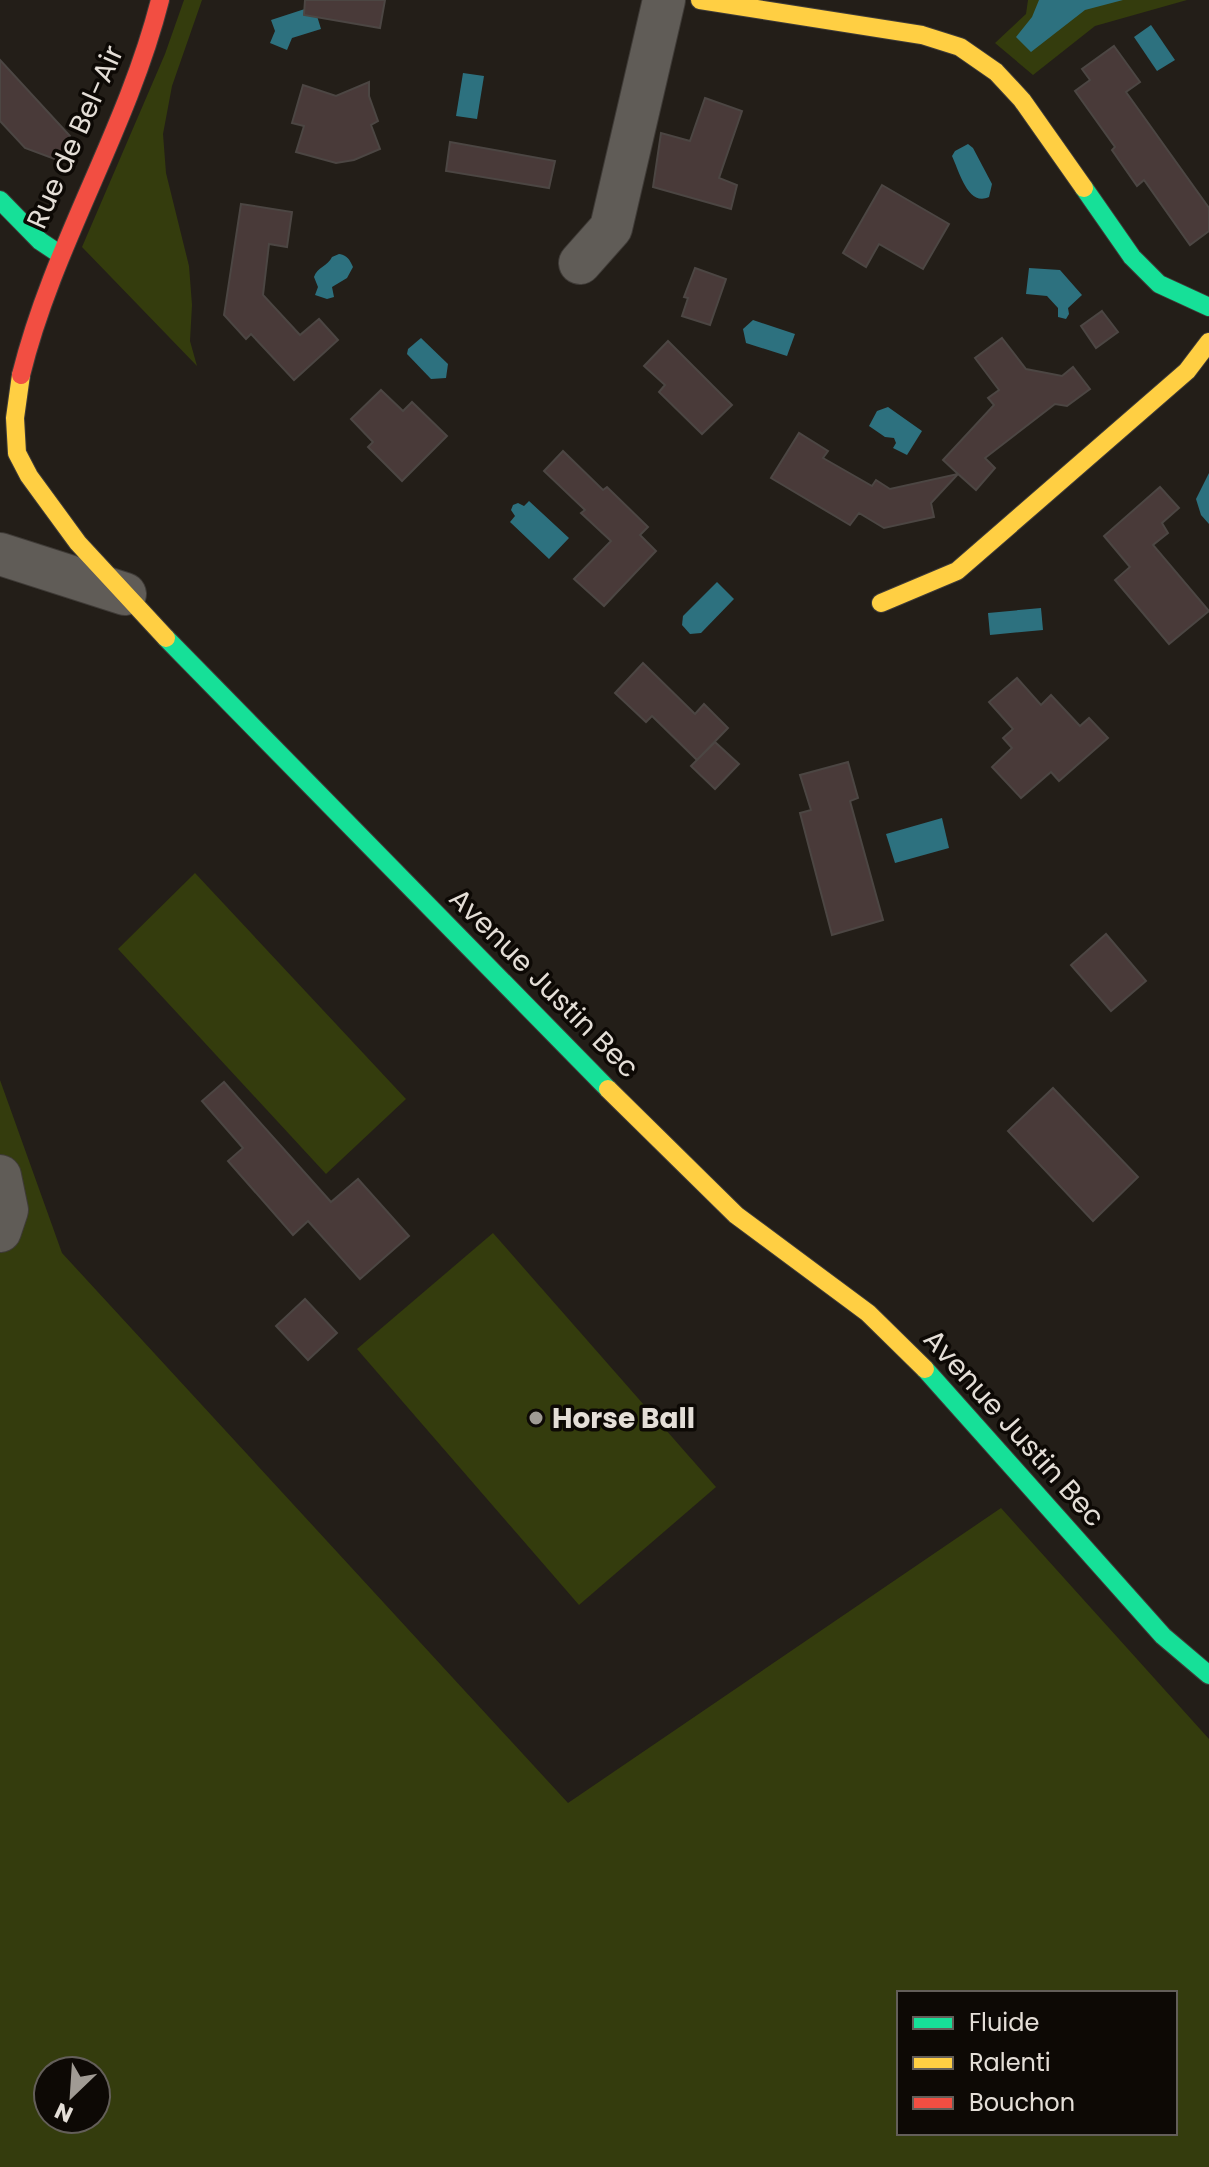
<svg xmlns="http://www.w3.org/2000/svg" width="1209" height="2167" font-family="Poppins,sans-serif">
<rect width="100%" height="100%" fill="#231e18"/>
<g fill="#343c0d" fill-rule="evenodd">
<polygon points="184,0 202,0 172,86 163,134 166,173 189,266 192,305 190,341 197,366 82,247 165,54"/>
<polygon points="1028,0 1187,0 1095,26 1033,75 995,43 1026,14"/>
<polygon points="195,873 406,1099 326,1174 118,949"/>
<path d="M0,1080L62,1253L568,1803L1001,1508L1209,1739V2167H0ZM899,1993H1175V2133H899ZM48,2071H96V2119H48Z"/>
<polygon points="493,1233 716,1487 579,1605 357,1349"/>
</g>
<g fill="#2d717f">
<polygon points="1039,0 1123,0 1085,10 1031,52 1016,37 1032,17"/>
<polygon points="314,6 321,29 292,38 287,50 270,43 275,31 271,20"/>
<polygon points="1151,25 1175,60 1157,71 1134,37"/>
<polygon points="463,73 484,76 477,119 456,116"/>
<path d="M968,144L973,148L992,184L989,197C968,207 959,171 952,156L955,151Z"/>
<path d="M339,254C347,255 350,260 353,267L347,278L332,287L334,297L327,299L315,295L318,287L314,277C317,267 328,266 332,257Z"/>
<polygon points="1029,268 1060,270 1082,295 1068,308 1069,314 1066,319 1058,317 1058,308 1047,296 1026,294"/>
<polygon points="753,320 795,334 787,356 746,343 743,329"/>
<polygon points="421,338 448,364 446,378 431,379 407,354 408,349"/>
<polygon points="888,407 922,431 907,455 893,448 896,443 894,438 885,437 869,426 877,411"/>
<polygon points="1209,473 1209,524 1201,515 1196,499"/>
<polygon points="529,501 569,538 549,559 510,522 515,516 511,510 513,505 518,503 524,506"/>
<polygon points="717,582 734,599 701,633 690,634 682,625 683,616"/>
<polygon points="1041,608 1043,630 990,635 988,613"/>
<polygon points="942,818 949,848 895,863 886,834"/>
</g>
<g fill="#493a39" stroke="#4c4643" stroke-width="2">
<polygon points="305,0 385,0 380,28 304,15"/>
<polygon points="1114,46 1140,82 1126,92 1209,208 1209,231 1190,245 1144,180 1137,186 1112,150 1115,147 1075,91 1090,80 1082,69"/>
<polygon points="0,60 70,136 60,161 25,148 0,121"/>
<polygon points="369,82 369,96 378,121 371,125 380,149 354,160 336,163 296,152 304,126 292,123 303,85 336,96"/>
<polygon points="705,98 742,111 719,178 737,185 731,209 653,187 661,133 690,141"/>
<polygon points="450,142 555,161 549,188 446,171"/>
<polygon points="882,185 949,224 923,269 879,244 866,267 843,253"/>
<polygon points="241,204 292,212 287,247 269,244 263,295 300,335 319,319 338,340 294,380 251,334 246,339 224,315"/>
<polygon points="695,268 726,279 710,325 682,316 688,298 684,297"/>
<polygon points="1102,311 1118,332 1096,348 1081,326"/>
<polygon points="1002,338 1026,369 1062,376 1073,367 1090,389 1067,406 1055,404 985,458 995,468 976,490 958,474 931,503 934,517 884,528 859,513 850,525 771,478 799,433 828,451 823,458 872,486 876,480 890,489 958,474 943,460 994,405 988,398 999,390 975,358"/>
<polygon points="668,341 732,405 702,434 659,392 665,385 644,366"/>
<polygon points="381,390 403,411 412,402 447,436 402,481 368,447 373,442 351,419"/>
<polygon points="563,451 603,490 607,487 648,527 640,535 656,551 604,606 574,579 611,541 581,513 585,510 544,471"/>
<polygon points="1160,487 1179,508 1162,523 1168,533 1153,545 1209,611 1169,644 1115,580 1130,567 1104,536"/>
<polygon points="643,663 695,714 704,704 728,728 697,760 652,716 646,722 615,693"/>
<polygon points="1017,678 1041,705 1051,695 1080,726 1089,718 1108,738 1059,781 1051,772 1021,798 992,767 1012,748 1003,738 1013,729 989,702"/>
<polygon points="715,742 739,764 715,789 691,766"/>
<polygon points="848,762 858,798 850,801 883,920 832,935 800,813 811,810 800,775"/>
<polygon points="1106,934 1146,981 1111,1011 1071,965"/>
<polygon points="224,1082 331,1202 358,1179 409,1236 360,1279 308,1221 293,1235 228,1161 243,1148 202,1101"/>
<polygon points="1053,1088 1138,1177 1093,1221 1008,1131"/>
<polygon points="305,1299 337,1333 308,1360 276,1326"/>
</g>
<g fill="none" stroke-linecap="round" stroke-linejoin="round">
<g stroke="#3f3b37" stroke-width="44">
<g id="street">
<polyline points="580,263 611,228 664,0"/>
<polyline points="0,554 125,594"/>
<polyline points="0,1176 7,1210 0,1231"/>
</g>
</g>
<g stroke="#3f3b37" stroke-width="20">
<g id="fast">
<polyline points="1084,188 1132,257 1159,284 1209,307"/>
<polyline points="0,200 40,241 55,251"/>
<polyline points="166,638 608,1089"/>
<polyline points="925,1369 1163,1636 1209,1675"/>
</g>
</g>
<g stroke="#3f3b37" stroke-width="20">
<g id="slow">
<polyline points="700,0 922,35 960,47 996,72 1022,100 1084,188"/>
<polyline points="21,375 15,418 17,453 29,476 78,543 166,638"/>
<polyline points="881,603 957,571 1187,371 1209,342"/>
<polyline points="608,1089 736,1215 868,1313 925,1369"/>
</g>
</g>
<g stroke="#3f3b37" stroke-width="20">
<path id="jam" d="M21,375C53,245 127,130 160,0"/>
</g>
<use href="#street" stroke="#605c57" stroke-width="42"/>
<use href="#fast" stroke="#16e098" stroke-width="18"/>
<use href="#slow" stroke="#ffcf43" stroke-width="18"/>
<use href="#jam" stroke="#f24e42" stroke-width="18"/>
</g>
<circle fill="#a09b94" stroke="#0d0905" stroke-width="3" cx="536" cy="1418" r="8"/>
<g text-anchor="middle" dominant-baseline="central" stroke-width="7" stroke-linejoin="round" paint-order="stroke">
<g font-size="28" fill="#e4ded7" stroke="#0d0905">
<text transform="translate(75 137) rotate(-66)">Rue de Bel-Air</text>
<text transform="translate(544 983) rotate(45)">Avenue Justin Bec</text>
<text transform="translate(1014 1428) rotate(48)">Avenue Justin Bec</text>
</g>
<g font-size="28" font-weight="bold" fill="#e4ded7" stroke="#0d0905" text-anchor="start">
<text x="552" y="1418">Horse Ball</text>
</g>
</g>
<rect x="897" y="1991" width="280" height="144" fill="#0d0905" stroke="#635e59" stroke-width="2"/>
<rect x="913" y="2017" width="40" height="12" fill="#16e098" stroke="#635e59" stroke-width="2"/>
<text x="969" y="2031" font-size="24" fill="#e4ded7">Fluide</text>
<rect x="913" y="2057" width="40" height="12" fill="#ffcf43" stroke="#635e59" stroke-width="2"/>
<text x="969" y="2071" font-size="24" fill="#e4ded7">Ralenti</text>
<rect x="913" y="2097" width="40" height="12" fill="#f24e42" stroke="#635e59" stroke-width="2"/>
<text x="969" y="2111" font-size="24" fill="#e4ded7">Bouchon</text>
<g transform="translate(72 2095) rotate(205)"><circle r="38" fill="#0d0905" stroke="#635e59" stroke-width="2"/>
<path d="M0-6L14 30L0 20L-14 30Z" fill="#a09b94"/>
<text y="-12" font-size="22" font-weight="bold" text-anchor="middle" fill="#e4ded7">N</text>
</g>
</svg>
